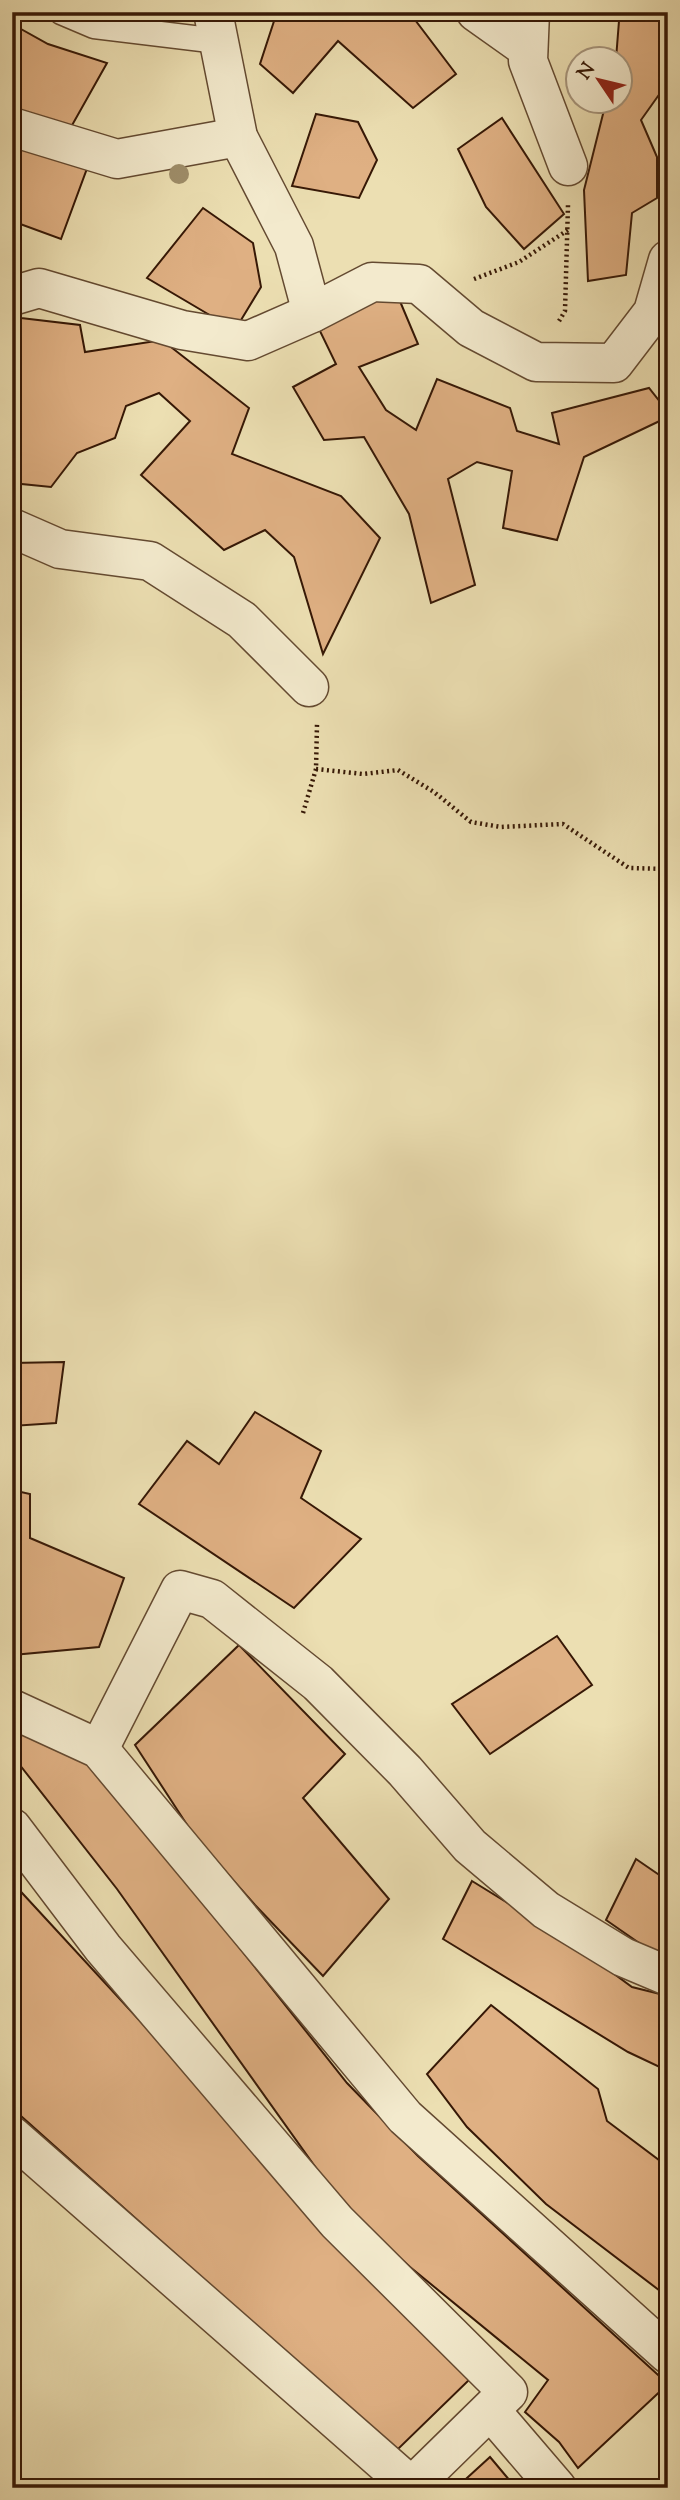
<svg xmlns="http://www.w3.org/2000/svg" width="680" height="2500" font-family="'Sorts Mill Goudy',serif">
<rect width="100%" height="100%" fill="#ecdfb2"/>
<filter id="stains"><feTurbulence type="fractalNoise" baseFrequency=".00286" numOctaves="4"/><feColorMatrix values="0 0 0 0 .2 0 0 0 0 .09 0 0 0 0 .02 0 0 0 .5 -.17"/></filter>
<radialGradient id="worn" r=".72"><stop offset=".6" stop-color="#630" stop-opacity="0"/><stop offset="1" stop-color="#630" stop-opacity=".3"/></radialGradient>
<g fill="#dfb083" stroke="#361806" stroke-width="2">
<polygon points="277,12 409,12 456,74 413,108 338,41 293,93 260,64"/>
<polygon points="655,12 668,12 668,82 641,120 657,157 657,198 632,213 626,275 588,281 584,190 606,102 620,102 620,60 581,59 616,59 619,21 653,21"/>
<polygon points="12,24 48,44 107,63 66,136 12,109"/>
<polygon points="316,114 358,122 377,160 359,198 292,186"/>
<polygon points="502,118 564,214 524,249 486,207 458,149"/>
<polygon points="12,136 89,163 61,239 12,221"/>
<polygon points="203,208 253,243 261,287 235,330 147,278"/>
<polygon points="394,287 418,344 359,367 386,410 416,430 437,379 510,408 517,431 559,444 552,413 649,388 668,412 668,417 584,457 557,540 503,528 512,471 477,462 448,479 475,585 431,603 409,514 364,437 324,440 293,387 336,364 318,327"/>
<polygon points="12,314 21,318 80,325 85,352 162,340 249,408 232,454 341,496 380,538 323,654 294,557 265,530 224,550 141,475 190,421 159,393 126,406 115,438 77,453 51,487 12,483"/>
<polygon points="64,1362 56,1423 12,1426 12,1363"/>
<polygon points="255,1412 321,1451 301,1498 361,1539 294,1608 139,1504 187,1441 219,1464"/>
<polygon points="12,1490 30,1494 30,1538 124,1578 99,1647 13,1655 12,1657"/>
<polygon points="557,1636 592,1685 490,1754 452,1704"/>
<polygon points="239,1645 345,1754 303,1798 389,1899 323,1976 255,1905 195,1837 135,1745"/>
<polygon points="16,1726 90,1765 228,1933 347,2083 418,2156 668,2384 578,2468 559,2442 525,2412 548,2380 410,2267 346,2210 117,1889 12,1755 12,1731"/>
<polygon points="636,1859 668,1881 668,1963 606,1920"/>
<polygon points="472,1881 568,1940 632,1987 668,1996 668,2071 628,2052 443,1939"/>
<polygon points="12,1882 470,2379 396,2451 12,2108"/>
<polygon points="491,2005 598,2089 607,2121 659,2160 668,2155 668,2297 546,2204 467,2127 427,2074"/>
<polygon points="490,2457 516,2488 456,2488"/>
</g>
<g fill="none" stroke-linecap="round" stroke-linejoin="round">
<g stroke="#644a31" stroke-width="27">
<polyline id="service" points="61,12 94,26 218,41"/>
</g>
<g stroke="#644a31" stroke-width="41">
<g id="minor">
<polyline points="213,12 238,137 294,246 312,313"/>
<polyline points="476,12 528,49"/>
<polyline points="530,12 528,61 568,166"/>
<polyline points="12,127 117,159 238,137"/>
<polyline points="12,296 39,288 182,330 248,341 312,313 372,282 419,284 471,328 536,362 614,363 653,312 668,260"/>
<polyline points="12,528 60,549 150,561 242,620 309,687"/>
<polyline points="12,1709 99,1749 405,2117 668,2354"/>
<polyline points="99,1749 180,1590 212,1599 318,1683 405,1771 470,1846 546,1910 623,1957 668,1976"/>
<polyline points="12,1828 103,1948 337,2222 508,2392 410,2488"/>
<polyline points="12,2136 411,2486"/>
<polyline points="491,2411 557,2488"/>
</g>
</g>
<g stroke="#361806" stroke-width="4.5" stroke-dasharray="2 3.5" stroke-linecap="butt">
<polyline points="474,279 519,262 568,230"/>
<polyline points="559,321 565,311 568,205"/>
<polyline points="316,769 363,774 398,770 434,792 471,822 501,827 563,824 629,868 668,869"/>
<polyline points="303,813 316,769 317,724"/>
</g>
<use href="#service" stroke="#f3eacd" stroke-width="24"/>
<use href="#minor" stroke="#f3eacd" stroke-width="38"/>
</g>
<circle fill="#9e8d69" cx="179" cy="174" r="10"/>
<rect width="680" height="2500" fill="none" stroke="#ecdfb2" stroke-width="42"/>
<rect x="14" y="14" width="652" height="2472" fill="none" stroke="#361806" stroke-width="3.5"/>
<rect x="21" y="21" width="638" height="2458" fill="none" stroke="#361806" stroke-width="2"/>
<g transform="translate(599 80) rotate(305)"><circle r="33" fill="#f3eacd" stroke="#a7967d" stroke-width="2"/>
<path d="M0-5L12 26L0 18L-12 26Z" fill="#8f2418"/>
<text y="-10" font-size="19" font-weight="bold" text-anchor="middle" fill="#361806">N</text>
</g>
<rect width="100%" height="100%" filter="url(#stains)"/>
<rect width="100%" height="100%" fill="url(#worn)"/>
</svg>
